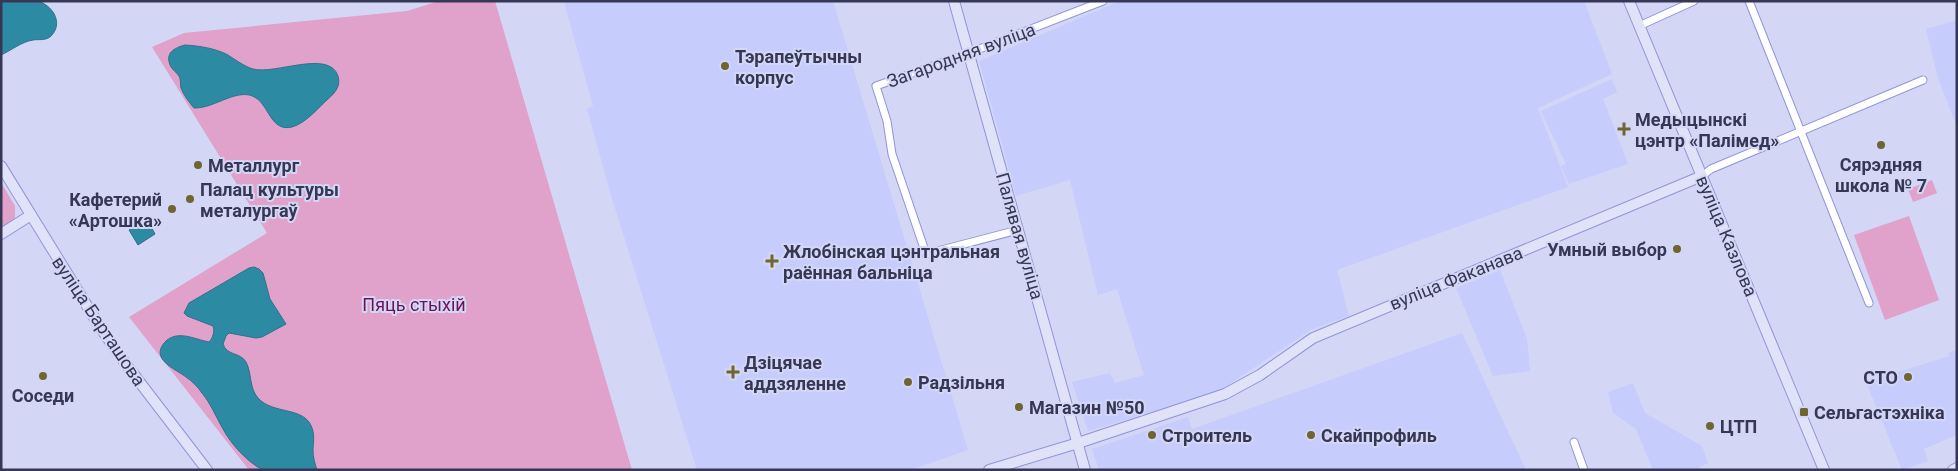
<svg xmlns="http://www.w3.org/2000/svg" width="1958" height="471" font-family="Roboto,sans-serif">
<rect width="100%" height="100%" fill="#d3d7f5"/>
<g fill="#c6ccfc">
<polygon points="833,1 968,450 910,470 697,470 610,192 587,109 593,106 564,2"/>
<polygon points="1120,1 1584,1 1612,74 1538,108 1568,187 1337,270 1349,316 1312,329 1218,392 1088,431 1072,382 1110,373 1115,383 1144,375 1117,289 1098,295 1070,180 1016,196 979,61"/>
<polygon points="1957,20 1957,127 1938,78 1926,29"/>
<polygon points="1612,79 1617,92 1603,99 1628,164 1569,184 1561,166 1566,164 1541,111"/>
<polygon points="1500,270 1527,339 1530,371 1493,376 1456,288"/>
<polygon points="1462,333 1526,470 1099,470 1092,449 1188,417 1192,429"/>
<polygon points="1957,350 1957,435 1924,449 1928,461 1902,470 1866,382 1949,356 1948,353"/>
<polygon points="1633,383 1645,413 1702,446 1708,463 1699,467 1700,470 1653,470 1636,429 1613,413 1608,392"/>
</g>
<g fill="#e0a1cb">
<polygon points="439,1 495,1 632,470 249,470 129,317 267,233 152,47 184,33 407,11"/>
<polygon points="1932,180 1937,193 1913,202 1908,189"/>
<polygon points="1,182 15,206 15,218 1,229"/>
<polygon points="1909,216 1939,300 1885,320 1854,235"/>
</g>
<g fill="#2d8aa3" stroke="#2f718b">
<path d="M1,1C10,1 33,0 40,2C54,7 63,24 51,36C46,41 39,39 33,40C21,42 12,50 1,55Z"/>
<path d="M185,45C200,46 213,48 226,54C235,59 243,66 253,69C275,75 329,49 338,76C341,86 335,93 328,99C318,108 306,123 292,127C271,132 269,106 256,98C239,86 214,109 194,108C189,102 184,96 181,88C180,84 181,79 179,76C177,73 173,70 171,67C164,53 174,48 185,45Z"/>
<polygon points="147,219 155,234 138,245 129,230"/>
<path d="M254,267L259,269L263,273L270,299L286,324L262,337L256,338L229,333L226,336L223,344C227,356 240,352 246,362C252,373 249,388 258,398C273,415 305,406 312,428C315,436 313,443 313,451C313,457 315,464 317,470H263C247,462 231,444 223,429C216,417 211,404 202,393C198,387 192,381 186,377C176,369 148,359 166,341C178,330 194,339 209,342C213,338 215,331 213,326L187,316L184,313L189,303L249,268Z"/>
</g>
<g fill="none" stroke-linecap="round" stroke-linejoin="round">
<g stroke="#8e94d9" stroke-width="9">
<g id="street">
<polyline points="1749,1 1869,303"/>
<polyline points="1639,26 1694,1"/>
<polyline points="1702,176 1711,169 1923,80"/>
<polyline points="1018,230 926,254 892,154 887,121 876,86 969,53 1103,1"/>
<polyline points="1574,442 1584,470"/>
</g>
</g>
<g stroke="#8e94d9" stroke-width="12">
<g id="secondary">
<polyline points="954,1 1085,470"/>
<polyline points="1629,1 1824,470"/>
<polyline points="1,166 100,327 125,363 207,470"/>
<polyline points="1,234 31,215"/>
<polyline points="989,470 1078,443 1225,394 1260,375 1313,338 1702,176"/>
<polyline points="1953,470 1957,468"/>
</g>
</g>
<use href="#street" stroke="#fff" stroke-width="7"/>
<use href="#secondary" stroke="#e0e2f7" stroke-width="10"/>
</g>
<g fill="#6e6531" stroke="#d3d7f5" stroke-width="2">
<circle cx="725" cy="66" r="5"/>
<path d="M1621.5 121.5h5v5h5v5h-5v5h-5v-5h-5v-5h5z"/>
<circle cx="1881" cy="145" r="5"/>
<circle cx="198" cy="165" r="5"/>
<circle cx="190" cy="199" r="5"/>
<circle cx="172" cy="209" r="5"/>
<circle cx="1677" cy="249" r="5"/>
<path d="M769.5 253.5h5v5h5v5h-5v5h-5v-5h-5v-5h5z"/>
<path d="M730.5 364.5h5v5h5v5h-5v5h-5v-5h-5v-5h5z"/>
<circle cx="43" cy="376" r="5"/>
<circle cx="1908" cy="377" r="5"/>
<circle cx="908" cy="382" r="5"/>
<circle cx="1019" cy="407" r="5"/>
<rect x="1799" y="407" width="10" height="10" rx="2.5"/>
<circle cx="1710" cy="426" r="5"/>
<circle cx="1152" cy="435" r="5"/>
<circle cx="1311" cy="435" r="5"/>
</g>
<g text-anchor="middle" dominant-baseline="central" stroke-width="4" stroke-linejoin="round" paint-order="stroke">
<g font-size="18" fill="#353754" stroke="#d3d7f5">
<text transform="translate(961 55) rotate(-20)">Загародняя вуліца</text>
<text transform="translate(1020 236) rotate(74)">Палявая вуліца</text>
<text transform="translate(1727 236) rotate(67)">вуліца Казлова</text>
<text transform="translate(1456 278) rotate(-22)">вуліца Факанава</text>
<text transform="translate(99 321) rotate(56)">вуліца Барташова</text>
</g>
<g font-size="18" font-weight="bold" fill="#353754" stroke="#d3d7f5" text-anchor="start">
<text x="735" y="56">Тэрапеўтычны<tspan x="735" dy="21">корпус</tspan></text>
<text x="1635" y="119">Медыцынскі<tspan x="1635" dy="21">цэнтр «Палімед»</tspan></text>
<text x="1881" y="164" text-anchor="middle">Сярэдняя<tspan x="1881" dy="21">школа № 7</tspan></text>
<text x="208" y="165">Металлург</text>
<text x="200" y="189">Палац культуры<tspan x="200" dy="21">металургаў</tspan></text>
<text x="162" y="199" text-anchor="end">Кафетерий<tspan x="162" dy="21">«Артошка»</tspan></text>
<text x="1667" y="249" text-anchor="end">Умный выбор</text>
<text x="783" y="251">Жлобінская цэнтральная<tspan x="783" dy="21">раённая бальніца</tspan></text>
<text x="744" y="362">Дзіцячае<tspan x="744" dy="21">аддзяленне</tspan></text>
<text x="1898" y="377" text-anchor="end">СТО</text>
<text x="918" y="382">Радзільня</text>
<text x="43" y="395" text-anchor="middle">Соседи</text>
<text x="1029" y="407">Магазин №50</text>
<text x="1814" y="412">Сельгастэхніка</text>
<text x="1720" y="426">ЦТП</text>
<text x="1162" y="435">Строитель</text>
<text x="1321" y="435">Скайпрофиль</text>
</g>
<g font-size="18" fill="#6d1158" stroke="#d3d7f5">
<text x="414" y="304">Пяць стыхій</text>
</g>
</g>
<rect width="1958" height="471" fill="none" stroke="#353754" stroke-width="5"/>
</svg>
